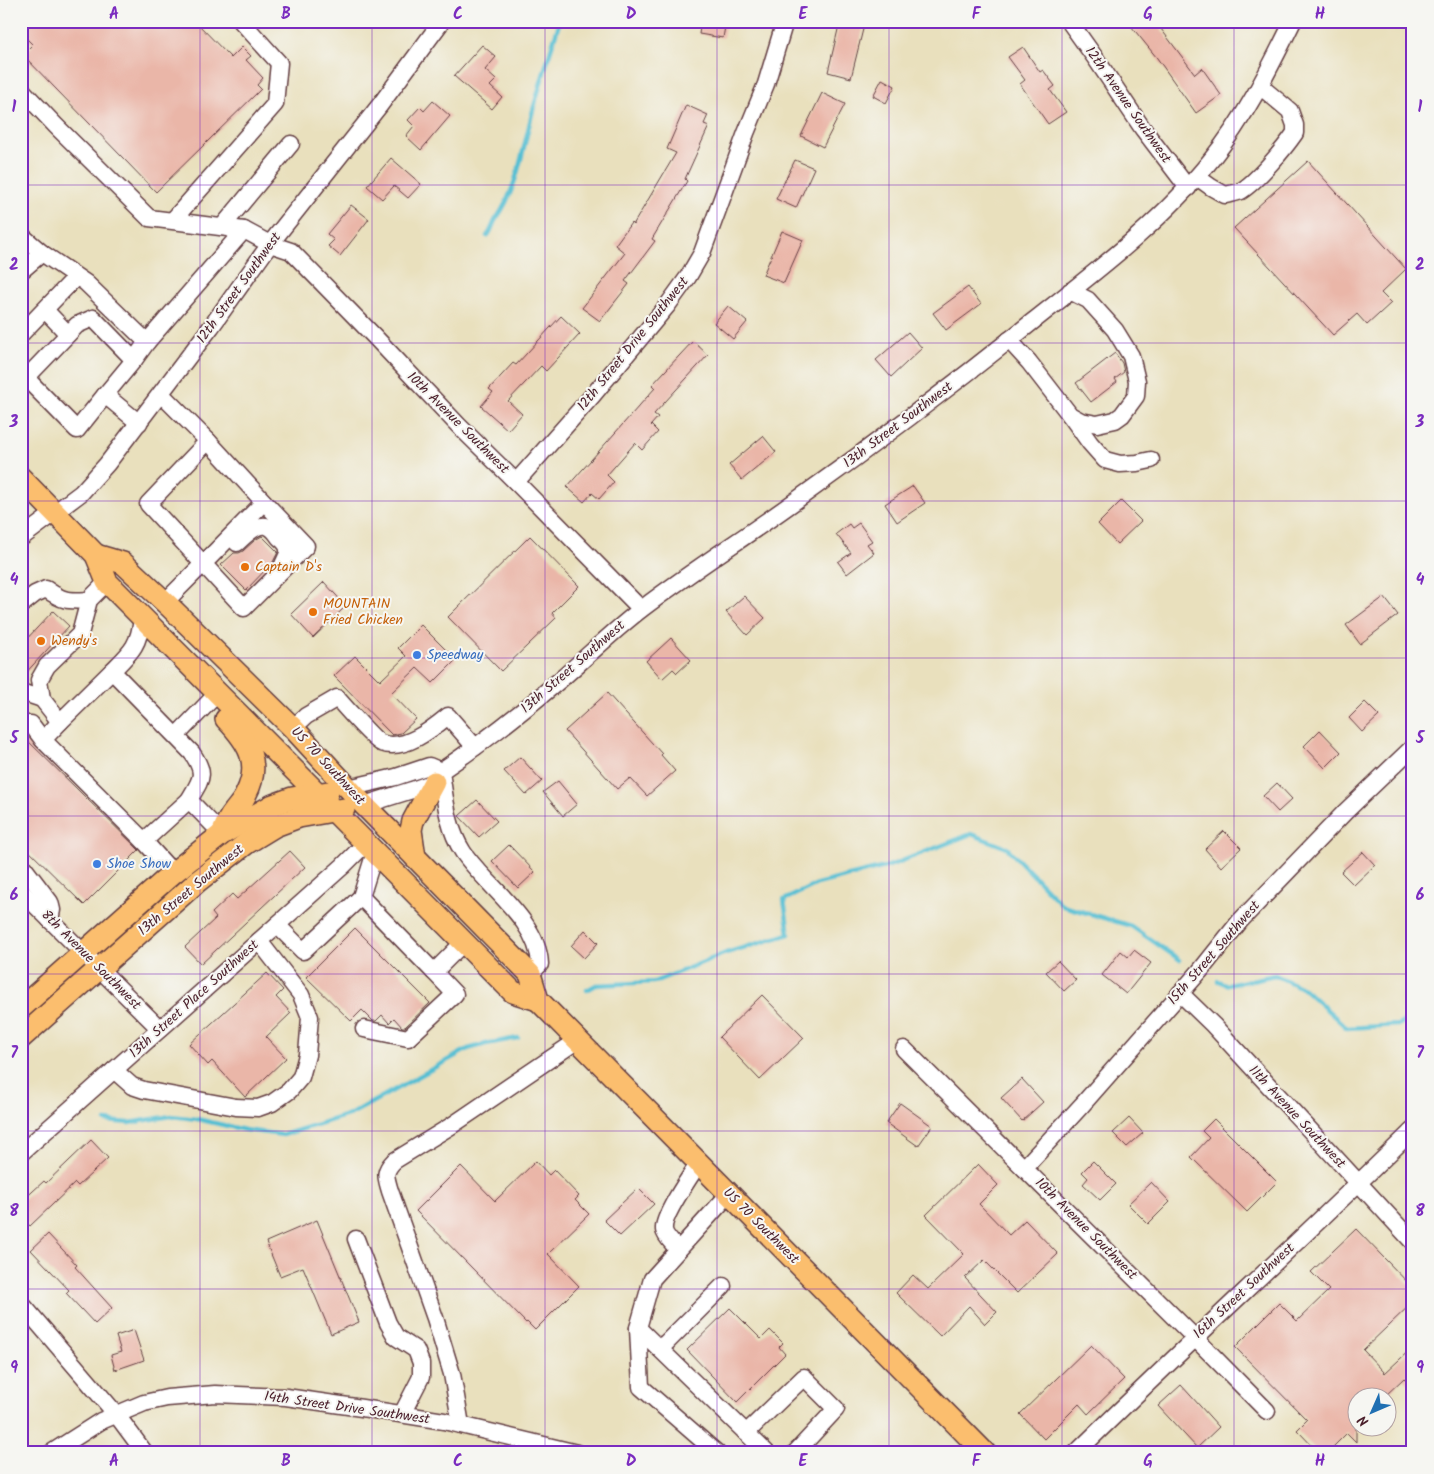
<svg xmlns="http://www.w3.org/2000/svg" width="1434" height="1474" font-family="Kalam,sans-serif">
<rect width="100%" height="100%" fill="#f6f6f2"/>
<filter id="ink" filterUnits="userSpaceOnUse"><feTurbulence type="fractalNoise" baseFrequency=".02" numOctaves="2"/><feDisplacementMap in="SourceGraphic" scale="10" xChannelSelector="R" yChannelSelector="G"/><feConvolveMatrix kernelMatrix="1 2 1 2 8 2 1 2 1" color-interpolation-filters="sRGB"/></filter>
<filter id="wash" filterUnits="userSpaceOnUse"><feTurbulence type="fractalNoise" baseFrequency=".0096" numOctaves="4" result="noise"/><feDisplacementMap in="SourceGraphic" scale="20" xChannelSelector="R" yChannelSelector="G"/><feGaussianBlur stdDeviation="1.12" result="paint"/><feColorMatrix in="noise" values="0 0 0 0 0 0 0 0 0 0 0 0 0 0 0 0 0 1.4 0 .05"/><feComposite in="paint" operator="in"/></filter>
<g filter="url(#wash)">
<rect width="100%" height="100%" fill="#e9e0bd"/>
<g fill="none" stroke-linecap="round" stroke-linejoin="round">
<g stroke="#57bfd3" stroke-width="4.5">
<path d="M487,236C492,231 492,225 496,219C519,188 524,140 535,103C543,75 551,48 560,21"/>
<polyline points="1218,981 1228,985 1275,975 1304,989 1347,1028 1398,1025 1413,1017"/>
<polyline points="587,990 596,985 654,982 726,953 789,934 784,900 817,884 889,866 971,834 1007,848 1063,906 1131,926 1180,960"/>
<polyline points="106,1121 129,1123 171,1116 197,1119 245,1130 283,1135 351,1114 468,1049 486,1044 518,1038"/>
</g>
</g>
<g id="blocks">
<g fill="#eab6a8">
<polygon points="21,21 195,21 231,58 242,47 251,56 246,60 263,78 257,85 261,89 156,192 23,55 33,45 21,33"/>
<polygon points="701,21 726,21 723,38 699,34"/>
<polygon points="840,21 847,21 864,25 851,78 828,72"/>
<polygon points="1127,21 1155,21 1195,74 1202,68 1221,95 1196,113 1157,58"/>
<polygon points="482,45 496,57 485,70 496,80 490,86 502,97 492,109 454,76"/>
<polygon points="1023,47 1040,72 1043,70 1055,86 1050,90 1066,112 1048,124 1020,84 1025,80 1008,57"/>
<polygon points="882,79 895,86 886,103 873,96"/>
<polygon points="822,93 845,104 823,147 801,136"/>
<polygon points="433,101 450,116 421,150 406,136 414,126 408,120 420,107 424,111"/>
<polygon points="686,105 708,115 704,124 709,126 685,179 687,181 652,239 655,241 625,281 629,284 600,321 582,308 625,253 615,245 631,223 633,225 676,153 667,149"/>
<polygon points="391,158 421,184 408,198 394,186 382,199 367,186"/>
<polygon points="795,160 814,168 796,208 776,199"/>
<polygon points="1308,161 1406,269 1381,293 1391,303 1367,325 1357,314 1333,335 1234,228"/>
<polygon points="351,205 369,219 340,256 328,246 334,240 327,234"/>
<polygon points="782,231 803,240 784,283 763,275"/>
<polygon points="968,287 981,304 946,330 933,313"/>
<polygon points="728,306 747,322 733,339 714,323"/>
<polygon points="561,316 580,334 546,371 541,366 508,401 522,414 508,430 481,406 493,392 489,389 513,363 516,365"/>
<polygon points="908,332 922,348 891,377 876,360"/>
<polygon points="693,341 708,355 654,414 658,417 651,425 658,432 642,450 635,443 622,458 607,475 614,482 599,499 592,493 584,502 567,487 655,388 652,385"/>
<polygon points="1115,353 1122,363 1124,372 1115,379 1117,382 1091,402 1076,383"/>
<polygon points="763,436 776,452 742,480 729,465"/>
<polygon points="913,486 925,503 897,522 885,504"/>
<polygon points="1121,501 1141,521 1117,544 1098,524"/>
<polygon points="859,523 872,541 867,544 874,553 847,574 838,562 851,553 836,534 849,524 852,528"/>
<polygon points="262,536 278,552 273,562 246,590 221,565 234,553 239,553 243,551 255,540"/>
<polygon points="530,536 579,586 552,613 556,618 501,671 448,617"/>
<polygon points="324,582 346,606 313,638 291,614"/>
<polygon points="744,596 765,618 747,635 726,612"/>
<polygon points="1384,597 1398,615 1360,644 1346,625"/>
<polygon points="53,611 69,626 21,678 21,645"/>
<polygon points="421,625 456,660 433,683 417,668 391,693 416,719 401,733 392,735 334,676 355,656 380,681 406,656 398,648"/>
<polygon points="671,638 691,660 677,673 673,669 662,679 646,661"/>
<polygon points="607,693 662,754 661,755 675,771 647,796 630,778 617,789 565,731"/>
<polygon points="1365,702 1379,716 1362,732 1349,718"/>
<polygon points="1320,730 1341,752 1325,768 1304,746"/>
<polygon points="21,734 139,850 84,905 21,843"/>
<polygon points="520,757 542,781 526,795 504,771"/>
<polygon points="558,781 577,804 563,816 543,792"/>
<polygon points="1277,783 1292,799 1278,812 1263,796"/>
<polygon points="477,800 497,821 479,837 459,816"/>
<polygon points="1224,831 1241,848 1221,867 1205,849"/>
<polygon points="509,845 535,872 518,888 492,861"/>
<polygon points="290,851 305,867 201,964 185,947 216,918 212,913 232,894 237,899"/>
<polygon points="1363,852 1375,865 1354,885 1341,872"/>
<polygon points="355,928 430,1003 405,1027 402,1027 394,1018 389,1023 382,1015 376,1021 373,1021 362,1010 351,1021 306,977"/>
<polygon points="585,930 598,943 584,958 571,946"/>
<polygon points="1134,950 1151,963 1126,994 1102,975 1121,951 1128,957"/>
<polygon points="1058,961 1076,980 1064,991 1046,972"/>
<polygon points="267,973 283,990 276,997 291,1013 266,1037 286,1058 245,1097 212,1061 208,1065 189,1044"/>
<polygon points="762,995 804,1038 760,1080 719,1037"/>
<polygon points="1022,1079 1043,1102 1022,1121 1001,1098"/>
<polygon points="900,1103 932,1126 918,1146 886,1123"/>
<polygon points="1129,1118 1143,1133 1127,1147 1113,1133"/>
<polygon points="1214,1119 1277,1182 1247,1212 1191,1157 1209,1138 1202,1131"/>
<polygon points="91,1140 108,1158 78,1186 75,1183 30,1226 21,1217 21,1202 44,1181 46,1183"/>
<polygon points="536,1161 549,1175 554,1170 579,1196 575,1200 589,1214 548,1254 579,1286 535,1330 527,1322 526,1323 416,1211 461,1166 495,1201"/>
<polygon points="1093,1161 1116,1184 1100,1200 1083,1184 1088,1178 1082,1172"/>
<polygon points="978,1164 998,1185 979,1204 1009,1235 1025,1220 1058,1254 1017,1293 984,1260 965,1278 997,1312 985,1324 969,1306 940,1336 896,1293 913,1275 928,1289 964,1254 926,1215"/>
<polygon points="1151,1182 1170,1202 1148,1224 1128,1204"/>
<polygon points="638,1188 654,1204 620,1236 604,1220"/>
<polygon points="317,1220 359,1322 331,1334 303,1267 280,1276 266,1242"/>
<polygon points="1356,1229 1413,1288 1413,1302 1363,1350 1385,1373 1413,1347 1413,1387 1404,1378 1385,1396 1356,1396 1356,1442 1347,1433 1327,1453 1319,1453 1297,1430 1307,1420 1235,1347 1279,1303 1297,1321 1329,1290 1311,1272"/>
<polygon points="48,1234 77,1265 75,1267 112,1308 95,1324 66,1293 69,1290 31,1250"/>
<polygon points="730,1308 761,1339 770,1330 783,1343 779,1347 785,1354 737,1402 687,1350"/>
<polygon points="134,1330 144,1360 115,1370 111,1355 121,1352 116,1336"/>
<polygon points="1091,1345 1124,1379 1088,1414 1079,1404 1044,1439 1020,1414"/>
<polygon points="1181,1385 1219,1427 1197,1448 1158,1406"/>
</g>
</g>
</g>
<g filter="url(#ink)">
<use href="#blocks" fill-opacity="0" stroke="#623c41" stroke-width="1"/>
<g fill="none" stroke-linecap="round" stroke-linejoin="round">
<g stroke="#623c41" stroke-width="19">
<g id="minor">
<polyline points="1069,21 1096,59 1143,129 1188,188"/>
<polyline points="21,89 56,126 149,218 244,230 147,342"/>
<path d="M1197,177L1211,187L1225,195C1230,194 1236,193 1241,191C1257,181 1284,149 1295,133V125L1290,111L1260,86"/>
<polyline points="173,220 275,104 279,63 241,21"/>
<polyline points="222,227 291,144"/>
<polyline points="244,230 270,244 291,251 374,336 459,426 516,482 641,609"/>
<polyline points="21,235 42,253 21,271"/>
<polyline points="42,253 86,283 147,342 134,360 105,395 139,423"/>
<polyline points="45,310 68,334"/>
<polyline points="21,334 76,277"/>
<polyline points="1009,340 1029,362 1070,415 1081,421 1097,424 1115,420 1122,415 1136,396 1137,381 1131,356 1115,330 1088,300 1070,291"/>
<polyline points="21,373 77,430 105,395"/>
<polyline points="26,378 77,325 93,318 134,360"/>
<polyline points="161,394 208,441 148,504 244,608 306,546 264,502 210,557 165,602"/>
<polyline points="1070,415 1090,443 1105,460 1120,464 1137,463 1151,460"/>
<polyline points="208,441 264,502"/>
<polyline points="516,482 593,395 667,306 688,277 702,253 746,133 766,84 785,21"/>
<polyline points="21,538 81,493 107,464 211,327 270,244 380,105 442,21"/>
<path d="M237,543C246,535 259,520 271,528C274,530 277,534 279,537C283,541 288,544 288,550C289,555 283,562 282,568"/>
<path d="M21,605L35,594L46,589C64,602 68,601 89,600"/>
<path d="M142,618C139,646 131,652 112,671L192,753C207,775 201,779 189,800L222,834"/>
<polyline points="112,671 60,722 43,740 144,841 189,800"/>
<polyline points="21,692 42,699"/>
<polyline points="60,722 42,699 39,680 47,666 80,634 89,600 107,582"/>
<polyline points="21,724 31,724 43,740"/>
<path d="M293,728L306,716L337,698C344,706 375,741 381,743C404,752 432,729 448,716L475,747"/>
<polyline points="176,736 210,701"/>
<path d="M441,771C445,799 447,827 463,852C487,887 538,920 540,964L530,974"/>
<polyline points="348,788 396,777 429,766 441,771"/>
<path d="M364,805L412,790L434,782L441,771C483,743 522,712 560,680C588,656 614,630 643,608C693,570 747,536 798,499C878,442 956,383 1032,322C1095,272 1161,223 1211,160C1245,118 1269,70 1293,21"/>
<polyline points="144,841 173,873"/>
<polyline points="21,864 50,902 52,910 50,920"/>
<polyline points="21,891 160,1029"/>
<polyline points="361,897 375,852"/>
<polyline points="277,925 303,951 361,897 434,972 464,942"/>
<polyline points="1180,993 1213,1025 1413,1242"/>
<polyline points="364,1029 408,1038 455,994 434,972"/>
<polyline points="904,1049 1195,1338 1267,1411"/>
<polyline points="114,1070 132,1086 144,1090 236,1107 258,1108 272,1103 289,1091 301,1077 307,1055 310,1017 301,995 259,941"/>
<polyline points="21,1153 343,866 366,843"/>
<polyline points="1024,1168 1082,1105 1200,971 1240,921 1346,811 1413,747"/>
<polyline points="729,1194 652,1279 638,1328 767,1453"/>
<polyline points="356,1239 388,1323 396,1337 416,1350 421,1363 421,1377 402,1414"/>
<path d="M678,1250C674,1244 665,1237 664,1230C662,1217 691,1175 699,1163"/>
<polyline points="21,1303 116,1414 145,1453"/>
<polyline points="638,1328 641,1387 717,1453"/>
<polyline points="660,1349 723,1286"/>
<path d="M461,1425L452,1374L435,1318L390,1191C386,1177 383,1172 394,1161L451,1126L578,1040"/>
<polyline points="746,1433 804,1377 836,1409 795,1453"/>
<polyline points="51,1453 101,1421 144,1403 167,1398 215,1394 286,1397 362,1408 444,1421 577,1453"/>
<path d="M1076,1453C1187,1344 1302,1239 1413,1130"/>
</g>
</g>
<g stroke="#623c41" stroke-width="24">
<g id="major">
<polyline points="21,478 96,555 107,582 318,794 334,811 513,992 538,1000"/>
<polyline points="96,555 123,563 169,606 293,728 364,805 530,974 538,1000 985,1453"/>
<path d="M222,834C225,827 228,819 233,813C237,807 243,802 246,794C262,763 248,742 226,719"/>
<polyline points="415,857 411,830 413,821 434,782"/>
<polyline points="21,1008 173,873 222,834 273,805 292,798 328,792"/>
<polyline points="21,1038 198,881 247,843 275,826 299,817 344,809"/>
</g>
</g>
<use href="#minor" stroke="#fff" stroke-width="16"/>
<use href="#major" stroke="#fbbe6e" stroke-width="21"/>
</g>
</g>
<path fill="none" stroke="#7b2cbf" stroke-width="1" stroke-opacity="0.55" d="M200,21V1453M372,21V1453M545,21V1453M717,21V1453M889,21V1453M1062,21V1453M1234,21V1453M21,185H1413M21,343H1413M21,501H1413M21,658H1413M21,816H1413M21,974H1413M21,1131H1413M21,1289H1413"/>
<g fill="#e8710a" stroke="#f6f6f2" stroke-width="2">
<circle cx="245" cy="567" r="5"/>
<circle cx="313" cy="612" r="5"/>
<circle cx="41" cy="641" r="5"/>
</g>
<g fill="#3f7fe0" stroke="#f6f6f2" stroke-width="2">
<circle cx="417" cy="655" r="5"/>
<circle cx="97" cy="864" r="5"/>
</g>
<g text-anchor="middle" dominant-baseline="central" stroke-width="4" stroke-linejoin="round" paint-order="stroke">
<g font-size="14" fill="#4a1f2b" stroke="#f6f6f2">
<text transform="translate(1128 105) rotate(55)">12th Avenue Southwest</text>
<text transform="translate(239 288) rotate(-54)">12th Street Southwest</text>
<text transform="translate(633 344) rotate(-51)">12th Street Drive Southwest</text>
<text transform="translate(458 423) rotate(45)">10th Avenue Southwest</text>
<text transform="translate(898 425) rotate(-37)">13th Street Southwest</text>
<text transform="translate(573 667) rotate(-41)">13th Street Southwest</text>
<text transform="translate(328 766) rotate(47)">US 70 Southwest</text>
<text transform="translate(191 890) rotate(-40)">13th Street Southwest</text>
<text transform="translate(1214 953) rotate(-49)">15th Street Southwest</text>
<text transform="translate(91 960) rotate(45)">8th Avenue Southwest</text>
<text transform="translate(194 999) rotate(-42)">13th Street Place Southwest</text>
<text transform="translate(1297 1117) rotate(47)">11th Avenue Southwest</text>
<text transform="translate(761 1226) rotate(45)">US 70 Southwest</text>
<text transform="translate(1086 1229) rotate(45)">10th Avenue Southwest</text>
<text transform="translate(1244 1291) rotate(-43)">16th Street Southwest</text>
<text transform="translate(347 1408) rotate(8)">14th Street Drive Southwest</text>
</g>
<g font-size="14" fill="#c56008" stroke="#f6f6f2" text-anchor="start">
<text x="255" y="567">Captain D's</text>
<text x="323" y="604">MOUNTAIN<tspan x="323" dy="16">Fried Chicken</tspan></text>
<text x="51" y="641">Wendy's</text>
</g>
<g font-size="14" fill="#366cbe" stroke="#f6f6f2" text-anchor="start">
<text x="427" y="655">Speedway</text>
<text x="107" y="864">Shoe Show</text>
</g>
</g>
<rect width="1434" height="1474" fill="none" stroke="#f6f6f2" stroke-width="55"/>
<g transform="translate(1372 1412) rotate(225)"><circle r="24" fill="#f6f6f2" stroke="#b1a0a2"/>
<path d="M0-4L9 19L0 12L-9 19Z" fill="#1f6fb2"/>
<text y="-8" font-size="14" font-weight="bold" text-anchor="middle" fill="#4a1f2b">N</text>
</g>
<rect x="28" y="28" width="1378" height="1418" fill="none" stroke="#7b2cbf" stroke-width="2"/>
<g font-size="16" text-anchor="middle" font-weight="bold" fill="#7b2cbf">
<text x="114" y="19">A</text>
<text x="286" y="19">B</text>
<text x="458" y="19">C</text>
<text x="631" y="19">D</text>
<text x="803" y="19">E</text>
<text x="976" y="19">F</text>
<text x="1148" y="19">G</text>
<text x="1320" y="19">H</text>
<text x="14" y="112">1</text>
<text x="1420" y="112">1</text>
<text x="14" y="270">2</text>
<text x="1420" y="270">2</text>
<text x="14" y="427">3</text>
<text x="1420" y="427">3</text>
<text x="14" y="585">4</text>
<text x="1420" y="585">4</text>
<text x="14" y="743">5</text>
<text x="1420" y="743">5</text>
<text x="14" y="900">6</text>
<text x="1420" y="900">6</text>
<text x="14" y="1058">7</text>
<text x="1420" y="1058">7</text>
<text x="14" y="1216">8</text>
<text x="1420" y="1216">8</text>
<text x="14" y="1373">9</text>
<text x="1420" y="1373">9</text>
<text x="114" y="1466">A</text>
<text x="286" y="1466">B</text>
<text x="458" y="1466">C</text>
<text x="631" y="1466">D</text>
<text x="803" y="1466">E</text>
<text x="976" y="1466">F</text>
<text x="1148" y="1466">G</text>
<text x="1320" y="1466">H</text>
</g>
</svg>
